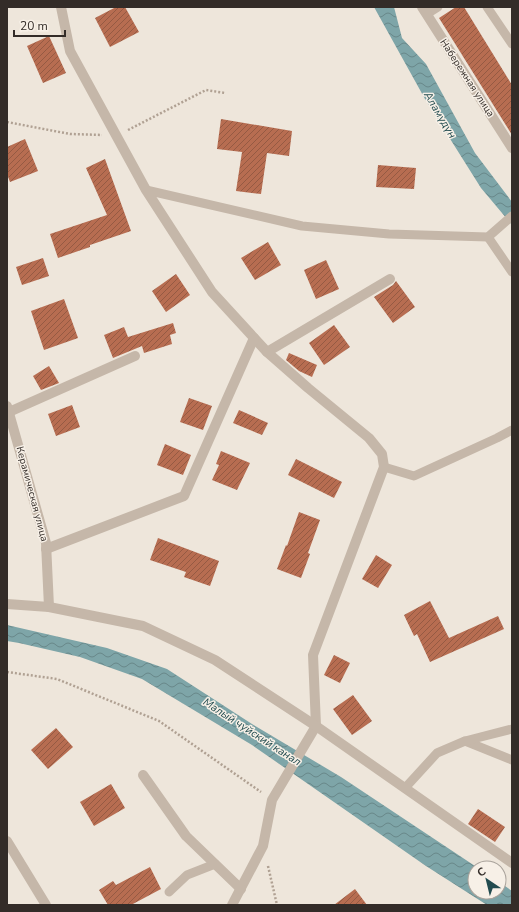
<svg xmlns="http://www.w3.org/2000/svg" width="519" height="912" font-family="'Nunito Sans',sans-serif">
<defs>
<pattern id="water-waves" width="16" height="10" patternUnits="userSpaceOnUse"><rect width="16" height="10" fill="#7ea5a8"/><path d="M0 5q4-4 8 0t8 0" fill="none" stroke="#688789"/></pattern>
<pattern id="building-hatch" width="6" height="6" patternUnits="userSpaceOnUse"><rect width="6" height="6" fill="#b76d51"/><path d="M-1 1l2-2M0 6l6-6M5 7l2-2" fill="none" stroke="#955a43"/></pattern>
</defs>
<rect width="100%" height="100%" fill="#eee6db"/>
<g fill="url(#water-waves)">
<polygon points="374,7 394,7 402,38 426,64 475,153 512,202 512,225 481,188 425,99"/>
<polygon points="7,625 107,648 167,669 252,724 341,777 478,868 475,868 475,892 499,892 499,882 512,891 512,905 487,905 426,866 252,745 142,679 80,657 19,643 7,641"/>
</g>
<g fill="url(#building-hatch)">
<polygon points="116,7 125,7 139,32 110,47 95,18"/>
<polygon points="456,7 464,7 512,85 512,135 439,18"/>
<polygon points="49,36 66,73 43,83 27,46"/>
<polygon points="221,119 292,131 289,156 267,153 261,194 236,191 242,152 217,149"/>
<polygon points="25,139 38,171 10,182 7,174 7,147"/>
<polygon points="105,159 131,231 90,245 90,247 58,258 50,234 107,215 86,168"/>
<polygon points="378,165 416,168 414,189 376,187"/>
<polygon points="268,242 281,265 255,280 241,258"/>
<polygon points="43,258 49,276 22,285 16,267"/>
<polygon points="326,260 339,289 316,299 304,270"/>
<polygon points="176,274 190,295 166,312 152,291"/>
<polygon points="396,281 415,307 393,323 374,297 393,285"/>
<polygon points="64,299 78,338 44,350 31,311"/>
<polygon points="173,323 176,333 170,335 172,344 144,353 142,346 113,358 104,335 124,327 128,337"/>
<polygon points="334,325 350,347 324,365 309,343"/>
<polygon points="289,353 317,365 312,377 299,371 286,360"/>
<polygon points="49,366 59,383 41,390 33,376"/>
<polygon points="189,398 212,406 203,430 180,422"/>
<polygon points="72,405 80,427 56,436 48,414"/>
<polygon points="239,410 268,423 262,435 233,423"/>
<polygon points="165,444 191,455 183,475 157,465"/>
<polygon points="221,451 250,463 237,490 212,480 219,465 216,464"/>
<polygon points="296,459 342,482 334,498 288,475"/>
<polygon points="299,512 320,520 308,553 310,554 301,578 277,569 286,545 287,546"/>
<polygon points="158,538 219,561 210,586 184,577 186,572 150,560"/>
<polygon points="376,555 392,565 378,588 362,579"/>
<polygon points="430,601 449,638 498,616 504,629 430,662 417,634 414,636 404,615"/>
<polygon points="334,655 350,663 340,683 324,675"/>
<polygon points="353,695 372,721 352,735 333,709"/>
<polygon points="56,728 73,747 48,769 31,750"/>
<polygon points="111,784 125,808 94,826 80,802"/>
<polygon points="478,809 505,827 495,842 468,824"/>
<polygon points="150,867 161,889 131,905 108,905 99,890 113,881 116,885"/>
<polygon points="355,889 367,905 334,905"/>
</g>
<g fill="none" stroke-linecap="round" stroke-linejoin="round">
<g stroke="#b0a193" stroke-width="2.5" stroke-dasharray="2 2" stroke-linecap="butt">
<polyline points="7,122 70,134 102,135"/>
<polyline points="128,130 206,90 225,93"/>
<polyline points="7,672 57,679 159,721 261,792"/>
<polyline points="268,866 277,905"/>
</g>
<g stroke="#c5b7a9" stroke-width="9">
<polyline points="487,7 512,44"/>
<polyline points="427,14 438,7"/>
<polyline points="146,190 302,226 389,234 488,237 512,216"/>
<polyline points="488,237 512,272"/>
<polyline points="384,467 414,476 497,438 512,430"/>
<polyline points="465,741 512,760"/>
<polyline points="405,788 437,753 465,741 512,729"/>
<polyline points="169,892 187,875 215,864"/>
</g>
<g stroke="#c5b7a9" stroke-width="10">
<polyline points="61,7 70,51 146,190 212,292 267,352 308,388 369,438 382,454 384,467 313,655 316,726 272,800 263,846 232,905"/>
<polyline points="422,7 512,148"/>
<polyline points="267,352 390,279"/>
<polyline points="7,406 46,543 49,607"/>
<polyline points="9,412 135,356"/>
<polyline points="46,549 184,496 254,338"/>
<polyline points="7,604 49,607 143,626 215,660 316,726 512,863"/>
<polyline points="143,775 186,836 241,889"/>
<polyline points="7,841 46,905"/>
</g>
</g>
<g text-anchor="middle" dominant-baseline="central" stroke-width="3" stroke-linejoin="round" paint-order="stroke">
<g font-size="10" fill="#332c28" stroke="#f7f0e7">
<text transform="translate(467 78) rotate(57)">Набережная улица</text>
<text transform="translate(32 494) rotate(75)">Керамическая улица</text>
</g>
<g font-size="11" font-style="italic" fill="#224b4f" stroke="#f7f0e7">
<text transform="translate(440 115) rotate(59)">Аламүдүн</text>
<text transform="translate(252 732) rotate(33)">Малый чуйский канал</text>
</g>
</g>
<rect width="519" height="912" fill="none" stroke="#332c28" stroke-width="16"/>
<g transform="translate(487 880) rotate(325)"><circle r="19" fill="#f7f0e7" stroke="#a9a29b"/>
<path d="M0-3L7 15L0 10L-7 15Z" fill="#224b4f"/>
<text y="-6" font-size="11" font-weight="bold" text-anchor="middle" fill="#332c28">С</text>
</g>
<path d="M14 30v6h51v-6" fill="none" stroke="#332c28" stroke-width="2"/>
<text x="20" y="30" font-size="12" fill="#332c28" stroke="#f7f0e7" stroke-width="3" paint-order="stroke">20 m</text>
</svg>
